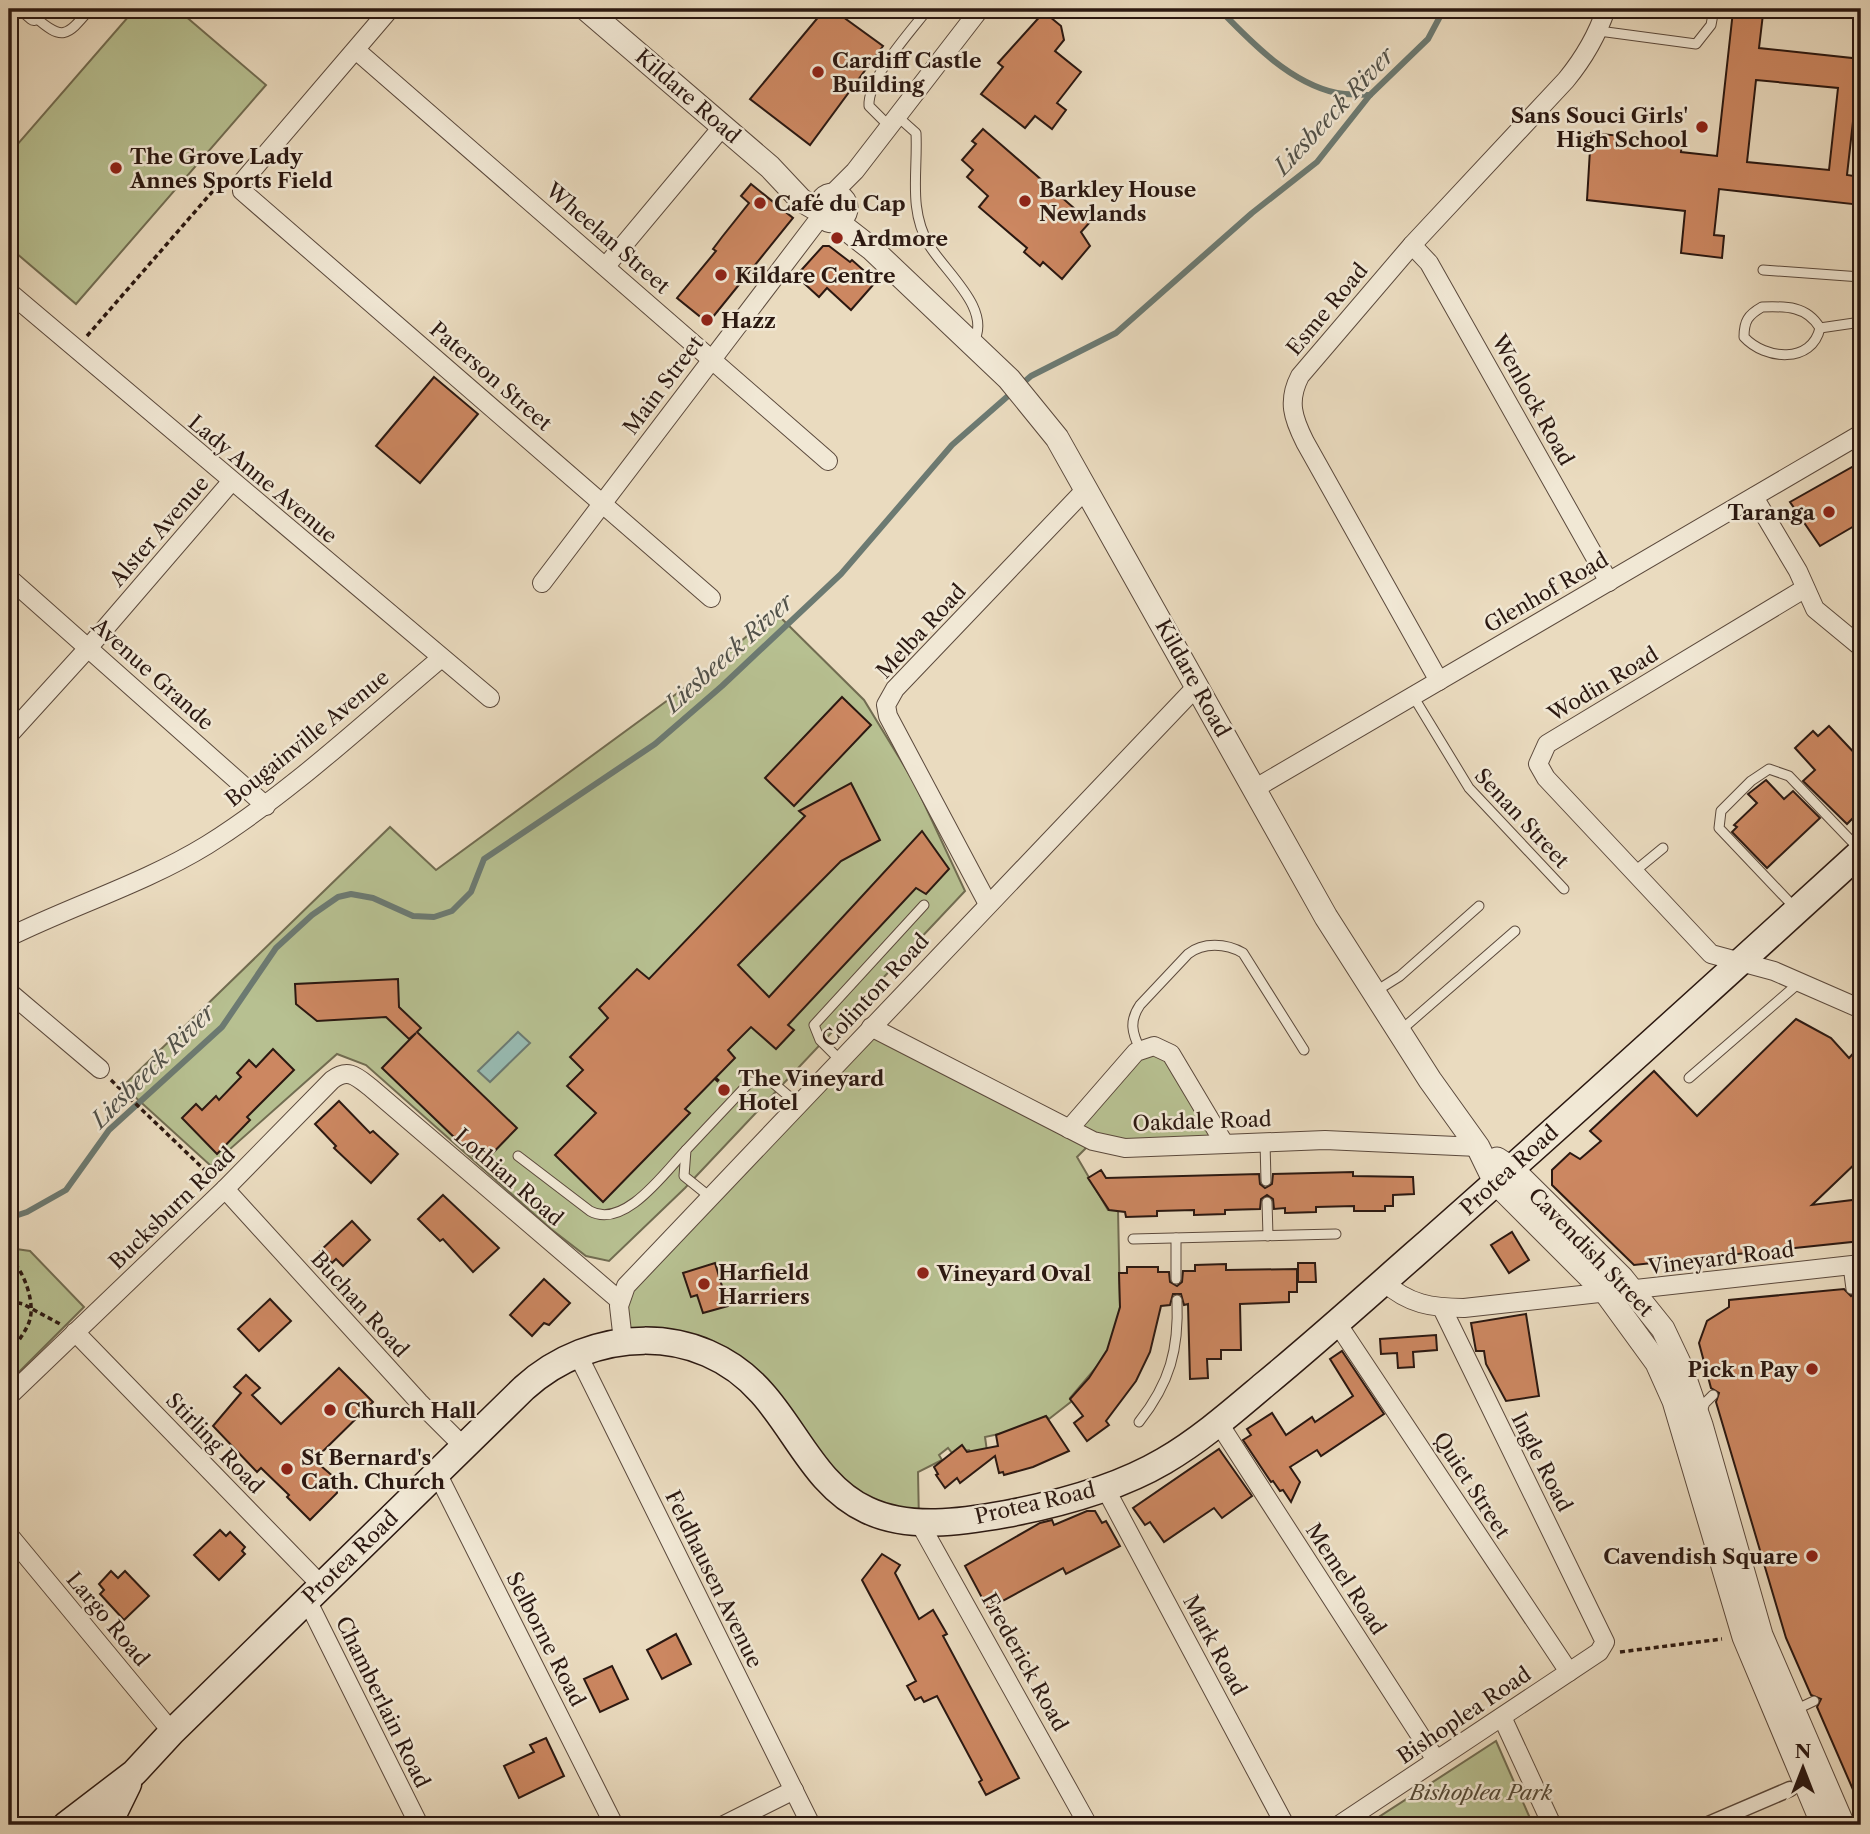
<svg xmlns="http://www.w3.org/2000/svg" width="1870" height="1834" font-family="'Libre Caslon Text',serif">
<rect width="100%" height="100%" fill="#eadbbf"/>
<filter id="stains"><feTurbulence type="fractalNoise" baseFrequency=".00286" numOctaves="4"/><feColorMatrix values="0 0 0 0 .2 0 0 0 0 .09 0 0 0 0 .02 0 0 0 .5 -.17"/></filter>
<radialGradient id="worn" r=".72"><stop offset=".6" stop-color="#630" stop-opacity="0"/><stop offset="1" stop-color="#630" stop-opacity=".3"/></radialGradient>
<g fill="#b7c091" stroke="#716c51" stroke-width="2">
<polygon points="135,9 177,9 266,85 76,304 9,247 9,154"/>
<polygon points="775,612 864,700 914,782 965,891 685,1188 609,1261 586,1256 551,1229 366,1065 337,1054 211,1166 123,1086 390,827 436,870 698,678"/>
<polygon points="871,1027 1069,1129 1136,1052 1159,1046 1224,1143 1093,1141 1077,1157 1108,1210 1118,1210 1120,1307 1116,1344 1070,1398 1072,1401 1049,1419 1046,1416 1017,1430 985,1437 987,1451 976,1459 969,1450 952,1453 948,1448 939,1455 942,1460 918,1472 919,1522 877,1515 744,1376 633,1340 622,1293"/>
<polygon points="9,1248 30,1251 84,1307 9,1382"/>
<polygon points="1496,1741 1533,1825 1369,1825 1368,1824"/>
</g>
<polygon fill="#98bbb2" stroke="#6c7a72" stroke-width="2" points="518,1032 530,1043 490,1082 478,1071"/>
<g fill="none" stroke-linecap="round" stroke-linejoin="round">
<g stroke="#6c7a72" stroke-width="6">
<path d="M1219,9C1251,42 1290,83 1337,93C1347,95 1359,94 1370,95"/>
<polyline points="9,1218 27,1212 66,1190 109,1130 222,1027 276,948 312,915 338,897 351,894 373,898 413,916 434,917 452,911 471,892 484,859 655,744 722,686 841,574 952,445 1031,376 1116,333 1252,213 1317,162 1370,95 1428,39 1444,9"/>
</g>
</g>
<g fill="#cc8761" stroke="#2b1811" stroke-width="2" fill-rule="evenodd">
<polygon points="825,9 832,9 883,46 810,145 750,99"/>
<path d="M1733,11L1763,14L1759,48L1861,59V87L1857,86L1847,175L1861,177V205L1719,189L1714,235L1724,236L1722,258L1681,253L1685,211L1587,200L1591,133L1682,142L1681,152L1717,156ZM1756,80L1838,88L1829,170L1747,162Z"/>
<polygon points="1044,12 1061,26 1064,40 1055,51 1081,72 1057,103 1066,110 1052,129 1035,116 1025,128 981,94 1003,67 998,63"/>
<polygon points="983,129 1090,222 1081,232 1090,246 1062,279 1043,262 1040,266 1024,252 1027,248 979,207 988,196 967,177 973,170 962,160 976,144 972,141"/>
<polygon points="751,184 793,218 708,323 677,298 716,251 713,249 722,237 749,203 741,196"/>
<polygon points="823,246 829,246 850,262 852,260 870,276 867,279 873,285 851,310 827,288 819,297 796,276"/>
<polygon points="434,377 478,414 420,483 376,446"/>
<polygon points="1861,462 1861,522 1820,546 1790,502"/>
<polygon points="842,697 871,725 794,806 765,778"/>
<polygon points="1829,726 1861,760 1861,810 1847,824 1803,781 1815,770 1795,748 1813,731 1818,736"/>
<polygon points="1766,780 1784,799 1793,791 1820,818 1767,868 1732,832 1737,827 1734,825 1757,803 1748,794"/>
<polygon points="851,783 880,840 841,861 738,965 769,997 922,831 949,869 926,894 916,888 788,1025 794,1030 776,1049 751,1027 728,1050 735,1058 685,1109 690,1113 603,1202 555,1155 596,1113 567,1086 583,1070 570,1057 608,1018 599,1008 637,969 649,979 805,816 799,811"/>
<polygon points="398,979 399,1007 421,1028 417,1032 517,1128 482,1164 382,1068 416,1033 409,1039 386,1017 317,1021 296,1004 295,984"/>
<polygon points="1796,1019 1831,1038 1849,1058 1861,1045 1861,1158 1812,1205 1861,1199 1861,1241 1634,1265 1552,1185 1552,1170 1570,1153 1580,1159 1601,1141 1590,1131 1654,1071 1697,1116"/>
<polygon points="273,1049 294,1070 247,1117 250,1120 217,1154 182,1118 196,1104 202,1110 216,1096 219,1100 241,1077 237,1073 249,1060 256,1067"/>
<polygon points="339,1101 370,1133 373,1131 398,1154 371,1183 334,1148 336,1146 315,1124"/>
<polygon points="1101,1170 1106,1178 1259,1174 1260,1184 1265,1188 1272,1184 1273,1174 1353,1172 1353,1176 1413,1177 1414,1194 1393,1195 1393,1206 1385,1206 1385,1211 1354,1211 1354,1206 1316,1207 1316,1212 1285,1213 1285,1208 1274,1209 1273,1199 1267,1195 1261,1199 1260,1209 1225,1210 1225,1214 1194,1215 1194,1210 1157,1211 1157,1216 1126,1217 1125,1212 1109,1210 1088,1178"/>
<polygon points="443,1195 499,1248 473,1272 443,1239 440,1241 418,1219"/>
<polygon points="352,1221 370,1240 343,1266 336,1259 332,1263 320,1251"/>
<polygon points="1512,1232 1529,1260 1509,1273 1491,1245"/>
<polygon points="715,1263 728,1306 703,1313 697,1295 691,1297 683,1273"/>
<polygon points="1298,1263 1315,1263 1316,1282 1298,1282"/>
<polygon points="1226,1264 1226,1270 1297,1269 1297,1292 1289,1292 1289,1302 1240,1304 1241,1350 1221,1350 1221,1359 1207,1359 1208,1378 1190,1379 1188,1304 1184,1305 1181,1294 1173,1294 1170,1305 1161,1306 1150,1352 1136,1381 1106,1421 1109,1425 1087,1441 1074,1423 1083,1416 1070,1399 1089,1378 1107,1350 1120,1307 1119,1273 1127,1273 1127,1267 1158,1267 1158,1272 1169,1272 1170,1282 1177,1286 1182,1282 1183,1271 1195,1271 1195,1265"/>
<polygon points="544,1279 570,1303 549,1325 544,1323 532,1336 510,1315"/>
<polygon points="1861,1287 1861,1808 1817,1707 1821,1699 1811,1695 1786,1638 1716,1402 1719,1393 1711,1388 1699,1343 1707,1321 1729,1307 1729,1300 1844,1289 1851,1296"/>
<polygon points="270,1299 291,1321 259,1351 238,1329"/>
<polygon points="1526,1314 1539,1396 1506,1401 1486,1364 1484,1351 1476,1351 1471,1323"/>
<polygon points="1436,1335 1437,1350 1413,1352 1414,1367 1398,1368 1397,1353 1381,1354 1380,1339"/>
<polygon points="1342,1351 1384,1414 1321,1456 1317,1450 1290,1467 1300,1482 1291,1502 1283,1490 1280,1491 1273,1481 1271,1482 1243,1440 1251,1435 1247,1429 1272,1413 1286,1435 1312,1417 1315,1422 1353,1396 1330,1359"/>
<polygon points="339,1368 373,1402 314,1460 335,1478 337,1493 310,1520 287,1497 289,1495 261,1468 257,1472 213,1426 241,1393 234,1387 246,1375 260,1388 252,1395 281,1424"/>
<polygon points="1046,1416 1069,1451 1033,1467 1004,1475 1003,1472 999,1473 995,1456 960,1483 957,1478 945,1488 936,1475 938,1474 934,1467 962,1445 967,1452 998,1446 996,1435"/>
<polygon points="1219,1449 1252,1496 1222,1518 1214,1508 1164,1542 1150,1522 1145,1525 1133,1508"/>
<polygon points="1087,1511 1095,1511 1102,1523 1106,1521 1120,1546 1066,1574 1063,1568 988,1609 965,1566 1040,1523 1052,1520 1054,1525"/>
<polygon points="220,1530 226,1536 230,1532 245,1547 242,1551 245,1554 219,1580 194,1555"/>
<polygon points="882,1554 900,1565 895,1573 919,1619 933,1610 947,1634 943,1636 1019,1778 986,1795 979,1782 982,1780 937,1696 924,1702 921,1697 915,1700 907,1686 916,1681 862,1580"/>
<polygon points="111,1571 118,1578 125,1571 149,1596 124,1620 100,1594 104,1590 99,1584"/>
<polygon points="676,1634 691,1664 662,1679 647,1650"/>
<polygon points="612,1666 628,1699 600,1712 584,1679"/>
<polygon points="546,1738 564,1776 519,1798 504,1766 534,1752 530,1745"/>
</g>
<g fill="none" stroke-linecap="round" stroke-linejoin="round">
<g stroke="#5b493c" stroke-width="11">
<g id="service">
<path d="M34,16C63,42 67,36 90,9"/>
<polyline points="1599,31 1696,44 1711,25 1714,9"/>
<path d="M897,116L916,133C918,172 908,209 929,245C946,273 993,310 973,343"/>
<path d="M889,126L869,106C867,79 911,31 928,9"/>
<polyline points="1763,270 1861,277"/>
<path d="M1762,307C1786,306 1807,306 1820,328C1812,364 1765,360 1744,337C1744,321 1748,315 1762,307Z"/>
<polyline points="1820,328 1861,322"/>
<polyline points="1413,696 1469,788 1564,889"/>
<polyline points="1635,871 1663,848"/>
<polyline points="1796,909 1719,828 1721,811 1751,781 1769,769 1789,776 1860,850"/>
<polyline points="1376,991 1400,976 1479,906"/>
<polyline points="1400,1031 1515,931"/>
<path d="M1140,1049C1132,1033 1129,1021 1140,1005L1188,954C1203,942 1226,943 1243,953L1304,1050"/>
<polyline points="840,1060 820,1040 814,1025 924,905"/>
<polyline points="1689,1078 1800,982"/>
<polyline points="1265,1142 1266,1181"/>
<path d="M518,1156L590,1211C624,1230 665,1172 686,1150"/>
<polyline points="710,1197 684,1176 686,1150 750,1082 772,1082 798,1104"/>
<polyline points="1267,1202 1268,1236"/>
<polyline points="1176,1238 1176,1279"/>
<polyline points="1133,1239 1336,1234"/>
<polyline points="1848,1266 1851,1289"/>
<polyline points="1701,1413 1705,1403 1713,1395"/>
<path d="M1139,1422C1170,1383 1179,1349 1177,1300"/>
<polyline points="1795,1710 1814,1701"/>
</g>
</g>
<g stroke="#5b493c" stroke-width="17">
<polyline id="pedestrian" points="1706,1825 1790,1789"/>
</g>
<g stroke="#5b493c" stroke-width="20">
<g id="minor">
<polyline points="26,9 34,16"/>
<polyline points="390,9 243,181 242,191 711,598"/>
<polyline points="357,51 828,461"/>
<polyline points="831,195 855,171 980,9"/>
<polyline points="1412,245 1429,263 1609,582"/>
<polyline points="606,266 723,126"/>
<polyline points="9,292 490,698"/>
<polyline points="1754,497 1798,571 1815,609 1861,647"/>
<polyline points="9,578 266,806"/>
<polyline points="542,583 815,224 823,217"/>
<polyline points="1804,589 1547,744 1538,764 1546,778 1711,954 1774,971 1861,1009"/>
<path d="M1439,681L1305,442C1293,418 1287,401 1300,376L1412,245L1566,80C1584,58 1597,36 1606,9"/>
<polyline points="9,735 89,647 231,482"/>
<polyline points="1254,789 1861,434"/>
<polyline points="988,904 888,716 886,705 895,689 1087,488"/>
<path d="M9,937C74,905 145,883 207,845C291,792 364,723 440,659"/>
<polyline points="9,992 100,1069"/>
<polyline points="871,1027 1093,1141 1125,1148 1325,1140 1478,1147"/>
<polyline points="1069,1129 1136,1052 1154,1046 1171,1054 1224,1143"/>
<polyline points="225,1189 419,1402 464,1447"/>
<path d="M1384,1282C1408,1304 1432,1308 1464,1308L1861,1264"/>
<polyline points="1337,1323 1569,1672"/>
<polyline points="75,1332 321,1585"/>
<polyline points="623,1341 619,1306 626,1286 1197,686"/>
<polyline points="577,1353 811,1825"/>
<path d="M9,1396L225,1189L332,1080C348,1068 356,1076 370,1087L620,1301"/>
<polyline points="1218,1422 1436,1760"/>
<polyline points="437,1473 614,1825"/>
<polyline points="1104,1486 1285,1825"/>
<polyline points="919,1522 1088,1825"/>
<polyline points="9,1535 172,1732"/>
<polyline points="307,1600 419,1825"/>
<polyline points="1502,1717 1552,1825"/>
<polyline points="724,1825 794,1790"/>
<polyline points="1339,1825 1599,1652 1605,1642 1442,1308"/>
</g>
</g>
<g stroke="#5b493c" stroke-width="25">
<g id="tertiary">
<polyline points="586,9 770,167 801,200 820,211"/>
<circle cx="833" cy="208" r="13"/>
<polyline points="836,221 872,249 1009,379 1057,438 1326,917 1430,1080 1478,1147 1495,1182 1606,1293 1657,1363 1674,1401 1744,1637 1823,1825"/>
<polyline points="1497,1159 1511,1168 1622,1278 1663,1329 1681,1367 1701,1425 1761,1635 1843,1825"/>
</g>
</g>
<g stroke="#2b1811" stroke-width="29">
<g id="secondary">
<path d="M66,1825L134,1773L172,1732L524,1388C591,1327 699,1321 762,1393C797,1432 817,1487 867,1510C909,1530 962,1522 1006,1514C1059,1504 1118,1488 1164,1461C1200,1440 1232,1412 1264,1385C1315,1343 1365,1298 1415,1254C1565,1122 1713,987 1861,852"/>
<polyline points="108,1825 128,1784"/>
</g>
</g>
<g stroke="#2b1811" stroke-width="3.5" stroke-dasharray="5 3.5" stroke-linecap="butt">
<polyline points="87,336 219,184 226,182"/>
<polyline points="715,1078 727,1089"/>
<polyline points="111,1080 212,1177"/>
<path d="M9,1258C23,1268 35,1301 30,1319C27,1332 14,1344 9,1358"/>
<polyline points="9,1301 23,1304 60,1324"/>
<polyline points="1620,1652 1722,1639"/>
</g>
<use href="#service" stroke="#f1e8d5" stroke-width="9"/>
<use href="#pedestrian" stroke="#f1e8d5" stroke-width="14"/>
<use href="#minor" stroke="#f1e8d5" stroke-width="18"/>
<use href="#tertiary" stroke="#f1e8d5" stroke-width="23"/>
<use href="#secondary" stroke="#f1e8d5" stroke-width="26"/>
</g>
<g fill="#8f2418" stroke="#f1e8d5" stroke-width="2.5">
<circle cx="818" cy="72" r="7"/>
<circle cx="1702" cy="127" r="7"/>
<circle cx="116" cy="168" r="7"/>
<circle cx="1025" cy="201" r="7"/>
<circle cx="760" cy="203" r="7"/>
<circle cx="837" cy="238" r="7"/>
<circle cx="721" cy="275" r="7"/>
<circle cx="707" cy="320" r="7"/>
<circle cx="1829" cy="512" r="7"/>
<circle cx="724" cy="1090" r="7"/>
<circle cx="923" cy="1273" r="7"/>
<circle cx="704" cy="1284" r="7"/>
<circle cx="1812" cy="1369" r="7"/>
<circle cx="330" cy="1410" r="7"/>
<circle cx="287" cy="1469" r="7"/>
<circle cx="1812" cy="1556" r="7"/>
</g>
<g text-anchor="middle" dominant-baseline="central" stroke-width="5" stroke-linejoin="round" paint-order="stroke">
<g font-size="21" font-weight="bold" fill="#2b1811" stroke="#f1e8d5" text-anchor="start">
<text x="832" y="60">Cardiff Castle<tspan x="832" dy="24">Building</tspan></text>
<text x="1688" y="115" text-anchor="end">Sans Souci Girls'<tspan x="1688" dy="24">High School</tspan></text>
<text x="130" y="156">The Grove Lady<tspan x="130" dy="24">Annes Sports Field</tspan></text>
<text x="1039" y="189">Barkley House<tspan x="1039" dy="24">Newlands</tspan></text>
<text x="774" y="203">Café du Cap</text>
<text x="851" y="238">Ardmore</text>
<text x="735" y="275">Kildare Centre</text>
<text x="721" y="320">Hazz</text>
<text x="1815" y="512" text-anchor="end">Taranga</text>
<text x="738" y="1078">The Vineyard<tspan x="738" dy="24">Hotel</tspan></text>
<text x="718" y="1272">Harfield<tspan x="718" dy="24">Harriers</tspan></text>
<text x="937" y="1273">Vineyard Oval</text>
<text x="1798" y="1369" text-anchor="end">Pick n Pay</text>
<text x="344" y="1410">Church Hall</text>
<text x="301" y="1457">St Bernard's<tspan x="301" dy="24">Cath. Church</tspan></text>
<text x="1798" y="1556" text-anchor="end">Cavendish Square</text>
</g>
<g font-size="21" fill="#2b1811" stroke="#f1e8d5">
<text transform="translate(688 96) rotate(41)">Kildare Road</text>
<text transform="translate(608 238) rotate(41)">Wheelan Street</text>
<text transform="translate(1327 309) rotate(-50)">Esme Road</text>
<text transform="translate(491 376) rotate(41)">Paterson Street</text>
<text transform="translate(663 385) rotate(-53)">Main Street</text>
<text transform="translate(1533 400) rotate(61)">Wenlock Road</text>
<text transform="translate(263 479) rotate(40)">Lady Anne Avenue</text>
<text transform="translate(159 531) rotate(-49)">Alster Avenue</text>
<text transform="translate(1546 592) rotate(-30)">Glenhof Road</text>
<text transform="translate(921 631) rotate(-47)">Melba Road</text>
<text transform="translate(153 674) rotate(42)">Avenue Grande</text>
<text transform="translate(1193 678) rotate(61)">Kildare Road</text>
<text transform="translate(1603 684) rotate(-31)">Wodin Road</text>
<text transform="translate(307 738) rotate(-39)">Bougainville Avenue</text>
<text transform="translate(1522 818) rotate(47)">Senan Street</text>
<text transform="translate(875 990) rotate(-47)">Colinton Road</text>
<text transform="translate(1202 1121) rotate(-2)">Oakdale Road</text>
<text transform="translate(1509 1170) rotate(-42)">Protea Road</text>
<text transform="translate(509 1177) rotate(41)">Lothian Road</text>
<text transform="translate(172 1208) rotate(-44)">Bucksburn Road</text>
<text transform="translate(1591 1252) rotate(46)">Cavendish Street</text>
<text transform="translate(1721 1258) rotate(-7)">Vineyard Road</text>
<text transform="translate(360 1304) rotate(48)">Buchan Road</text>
<text transform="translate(215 1443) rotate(46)">Stirling Road</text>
<text transform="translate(1542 1462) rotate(63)">Ingle Road</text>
<text transform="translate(1472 1485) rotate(57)">Quiet Street</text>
<text transform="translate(1035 1503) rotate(-13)">Protea Road</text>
<text transform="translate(350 1557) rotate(-44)">Protea Road</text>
<text transform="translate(714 1579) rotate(64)">Feldhausen Avenue</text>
<text transform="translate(1346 1579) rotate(57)">Memel Road</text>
<text transform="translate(108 1619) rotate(50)">Largo Road</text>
<text transform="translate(546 1639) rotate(63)">Selborne Road</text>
<text transform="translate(1215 1645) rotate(62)">Mark Road</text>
<text transform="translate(1025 1662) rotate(61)">Frederick Road</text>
<text transform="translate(383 1702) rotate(64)">Chamberlain Road</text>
<text transform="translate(1464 1715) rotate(-34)">Bishoplea Road</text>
</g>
<g font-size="21" font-style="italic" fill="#554a37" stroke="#f1e8d5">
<text x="1481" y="1792">Bishoplea Park</text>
</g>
<g font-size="23" font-style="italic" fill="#515149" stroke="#f1e8d5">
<text transform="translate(1334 111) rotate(-47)">Liesbeeck River</text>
<text transform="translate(729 653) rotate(-42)">Liesbeeck River</text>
<text transform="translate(153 1066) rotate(-45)">Liesbeeck River</text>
</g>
</g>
<rect width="1870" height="1834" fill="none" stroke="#eadbbf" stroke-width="35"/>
<rect x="10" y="10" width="1849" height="1813" fill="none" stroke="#2b1811" stroke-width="3.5"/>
<rect x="18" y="18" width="1835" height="1799" fill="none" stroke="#2b1811" stroke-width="2"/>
<g transform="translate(1803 1768)" stroke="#f1e8d5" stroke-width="5" paint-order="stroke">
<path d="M0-5L12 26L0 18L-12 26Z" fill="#2b1811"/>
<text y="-10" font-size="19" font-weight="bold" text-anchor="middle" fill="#2b1811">N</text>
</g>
<rect width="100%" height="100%" filter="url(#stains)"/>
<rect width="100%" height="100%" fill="url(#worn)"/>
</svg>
